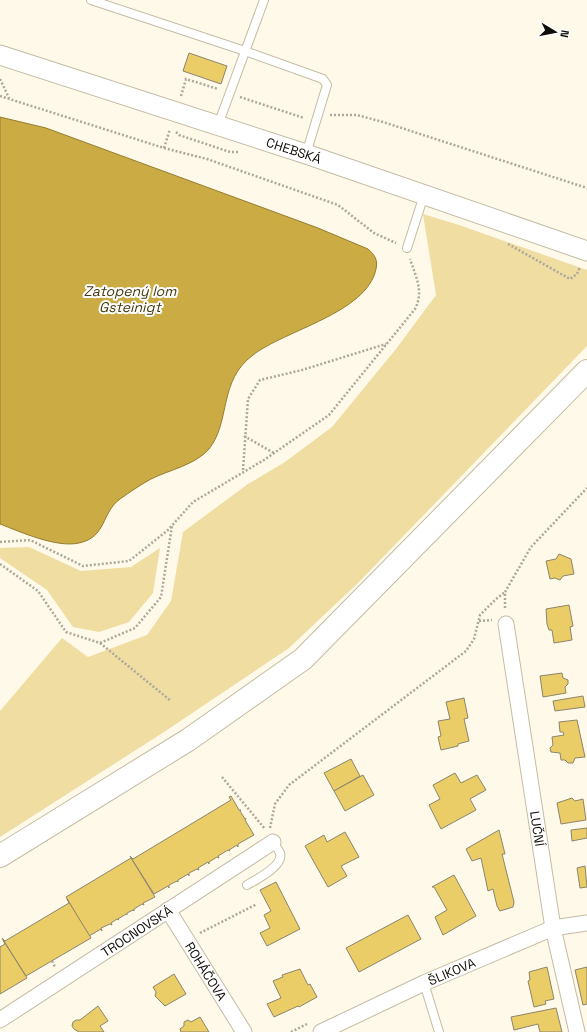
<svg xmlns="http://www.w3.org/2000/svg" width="587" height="1032" font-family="'Space Grotesk',sans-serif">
<rect width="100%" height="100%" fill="#fef9e9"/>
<g fill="#efdda2">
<polygon points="423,214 459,225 587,270 587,346 359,582 289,648 164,732 0,837 0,711 62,638 88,657 147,635 171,601 183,532 248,484 285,462 332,427 396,349 436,295"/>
<polygon points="29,547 81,571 131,567 160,548 153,593 129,622 99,632 73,627 47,590 0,558 0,548"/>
</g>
<path fill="#cbac44" stroke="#937c31" d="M0,117L46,128L318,228L368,249C375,255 378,260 376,269C367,313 285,330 253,355C218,381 231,421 209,449C195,465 169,470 151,479C140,485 130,492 120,499C101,513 107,537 79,543C56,548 21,532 0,524Z"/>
<g fill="#ebcd67" stroke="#8c856d">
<polygon points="189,53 227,66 221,84 183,71"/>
<polygon points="559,554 571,559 574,574 563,576 560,580 555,578 550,579 546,561 556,559"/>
<polygon points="569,605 573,626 570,627 572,640 554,643 552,630 549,630 547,624 546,609"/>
<polygon points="562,673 563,678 568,680 568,684 565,687 566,693 543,697 540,676"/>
<polygon points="583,696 585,707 555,711 553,701"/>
<polygon points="464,698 468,718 464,719 469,741 458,744 458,746 441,750 438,737 441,736 438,721 450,719 446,702"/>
<polygon points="577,720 585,757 575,758 573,763 568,763 565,760 561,760 560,753 551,752 550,748 553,745 552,737 564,735 563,732 560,732 559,722"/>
<polygon points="351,759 360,776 334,791 324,773"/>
<polygon points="455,773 461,783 477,775 486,790 470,799 476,810 441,829 429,805 440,799 433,785"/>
<polygon points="363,775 374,795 345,811 334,791"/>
<polygon points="231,796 239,810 241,810 240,811 245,819 246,818 245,820 254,835 238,844 238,847 237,845 229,850 230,851 228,850 218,856 219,858 217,857 209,862 209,864 208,862 198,868 199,870 197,869 189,873 189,876 188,874 178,880 178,882 177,881 169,885 169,888 168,886 154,894 130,856 133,859 231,800 229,797"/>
<polygon points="572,798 575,801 583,799 586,820 561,824 557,803"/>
<polygon points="587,828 587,838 572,841 571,830"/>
<polygon points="499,830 505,854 502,854 514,902 513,907 500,911 497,906 493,889 488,891 481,858 472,861 466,849"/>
<polygon points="345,832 359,857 341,866 347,876 328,887 305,846 324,835 327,842"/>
<polygon points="131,858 155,897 143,903 144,905 142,904 134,909 134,911 133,910 127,913 127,915 126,914 118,919 119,920 117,919 111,923 112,925 110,924 101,928 102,931 101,929 89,936 66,897"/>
<polygon points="585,866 587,887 580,888 577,868"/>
<polygon points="454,875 476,916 443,935 435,917 447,910 434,887 432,887"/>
<polygon points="276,882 300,929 267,946 260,933 270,928 264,915 271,911 260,890"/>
<polygon points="67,899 91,938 26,976 2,938 5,941 69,903"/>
<polygon points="408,915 421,939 359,972 346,948"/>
<polygon points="3,940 27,978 0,994 0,947 5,944"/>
<polygon points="547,967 554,999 545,1001 546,1004 534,1007 528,981 530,980 529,972"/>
<polygon points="587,967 587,1004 583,1005 575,970"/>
<polygon points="300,969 308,985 310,984 317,997 299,1007 298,1006 274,1017 267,1004 281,998 273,981 283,977 282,975"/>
<polygon points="174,974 186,994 165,1006 155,996 156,992 153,987"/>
<polygon points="98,1006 108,1021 100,1026 104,1032 79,1032 74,1029 72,1026 73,1022 76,1020 80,1020"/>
<polygon points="556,1008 562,1032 540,1032 538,1024 514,1030 511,1017"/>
<polygon points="200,1017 209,1032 181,1032 180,1029 184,1026 184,1022 188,1020 191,1022"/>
</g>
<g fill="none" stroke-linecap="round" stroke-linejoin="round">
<g stroke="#c4bca3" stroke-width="10">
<g id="service">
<polyline points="91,0 245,51 323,79 327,85 306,154"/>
<polyline points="218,125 264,0"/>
<polyline points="407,248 424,195"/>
<path d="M247,885C257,879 284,866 280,853C278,849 275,845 273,842"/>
<polyline points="424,983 439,1032"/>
</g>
</g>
<g stroke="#c4bca3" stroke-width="17">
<g id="minor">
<path id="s1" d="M506,624L553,928L577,1032"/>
<path id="s2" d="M168,910L244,1032"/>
<path id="s3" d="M0,1020L273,842"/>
<path id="s4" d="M321,1032L424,983L553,928L587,923"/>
</g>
</g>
<g stroke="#c4bca3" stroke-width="21">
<g id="tertiary">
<path id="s5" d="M0,55L306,154L587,251"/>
</g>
</g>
<g stroke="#c4bca3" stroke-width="24">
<polyline id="secondary" points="0,856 188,740 303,659 587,371"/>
</g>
<g stroke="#aca89b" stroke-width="2.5" stroke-dasharray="2 2" stroke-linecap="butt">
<polyline points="0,79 9,98"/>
<polyline points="0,96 164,148 207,159 338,205 374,233 396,243"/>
<polyline points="181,96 186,79 218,89"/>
<polyline points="240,97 304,118"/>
<polyline points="330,115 357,115 383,122 587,188"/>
<polyline points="176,132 179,135 230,152 239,152"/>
<polyline points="164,148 170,129"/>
<polyline points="508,244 570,279 577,274 580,267"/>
<polyline points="244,436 274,453"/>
<polyline points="243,470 248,399 260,380 302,370 386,344"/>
<path d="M0,542L30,540L83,566L129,561L168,530L193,502L264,460L329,415L415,309C424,292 416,277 410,259"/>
<polyline points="0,564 38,591 66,632 100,643 135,628 161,597 172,526"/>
<polyline points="505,608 505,592 531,547 587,488"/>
<polyline points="479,621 492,620"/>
<polyline points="100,643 171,701"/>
<polyline points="222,777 265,829"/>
<polyline points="270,828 275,804 289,785 466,651 474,639 480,615 496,599 505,592"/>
<polyline points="200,933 257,904"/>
<polyline points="52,961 55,967"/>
<polyline points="291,1032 307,1024"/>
</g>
<use href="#service" stroke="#fff" stroke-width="8"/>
<use href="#minor" stroke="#fff" stroke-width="15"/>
<use href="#tertiary" stroke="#fff" stroke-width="19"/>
<use href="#secondary" stroke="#fff" stroke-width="22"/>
</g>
<g text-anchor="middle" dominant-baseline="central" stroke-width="4" stroke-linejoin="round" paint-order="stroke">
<g font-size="13" fill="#0f0d05" stroke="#fff">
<text stroke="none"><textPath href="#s5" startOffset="309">CHEBSKÁ</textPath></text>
<text stroke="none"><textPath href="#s1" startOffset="207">LUČNÍ</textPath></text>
<text stroke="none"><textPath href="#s3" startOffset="163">TROCNOVSKÁ</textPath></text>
<text stroke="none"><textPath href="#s2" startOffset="72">ROHÁČOVA</textPath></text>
<text stroke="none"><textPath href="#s4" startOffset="144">ŠLIKOVA</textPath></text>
</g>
<g font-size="14" font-style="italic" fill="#45380c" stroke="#fff">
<text x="130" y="291">Zatopený lom<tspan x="130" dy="16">Gsteinigt</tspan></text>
</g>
</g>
<g transform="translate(555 32) rotate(100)" stroke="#ffffff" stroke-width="3" paint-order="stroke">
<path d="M0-3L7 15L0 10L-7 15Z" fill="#0f0d05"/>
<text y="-6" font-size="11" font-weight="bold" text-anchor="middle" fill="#0f0d05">N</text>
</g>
</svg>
